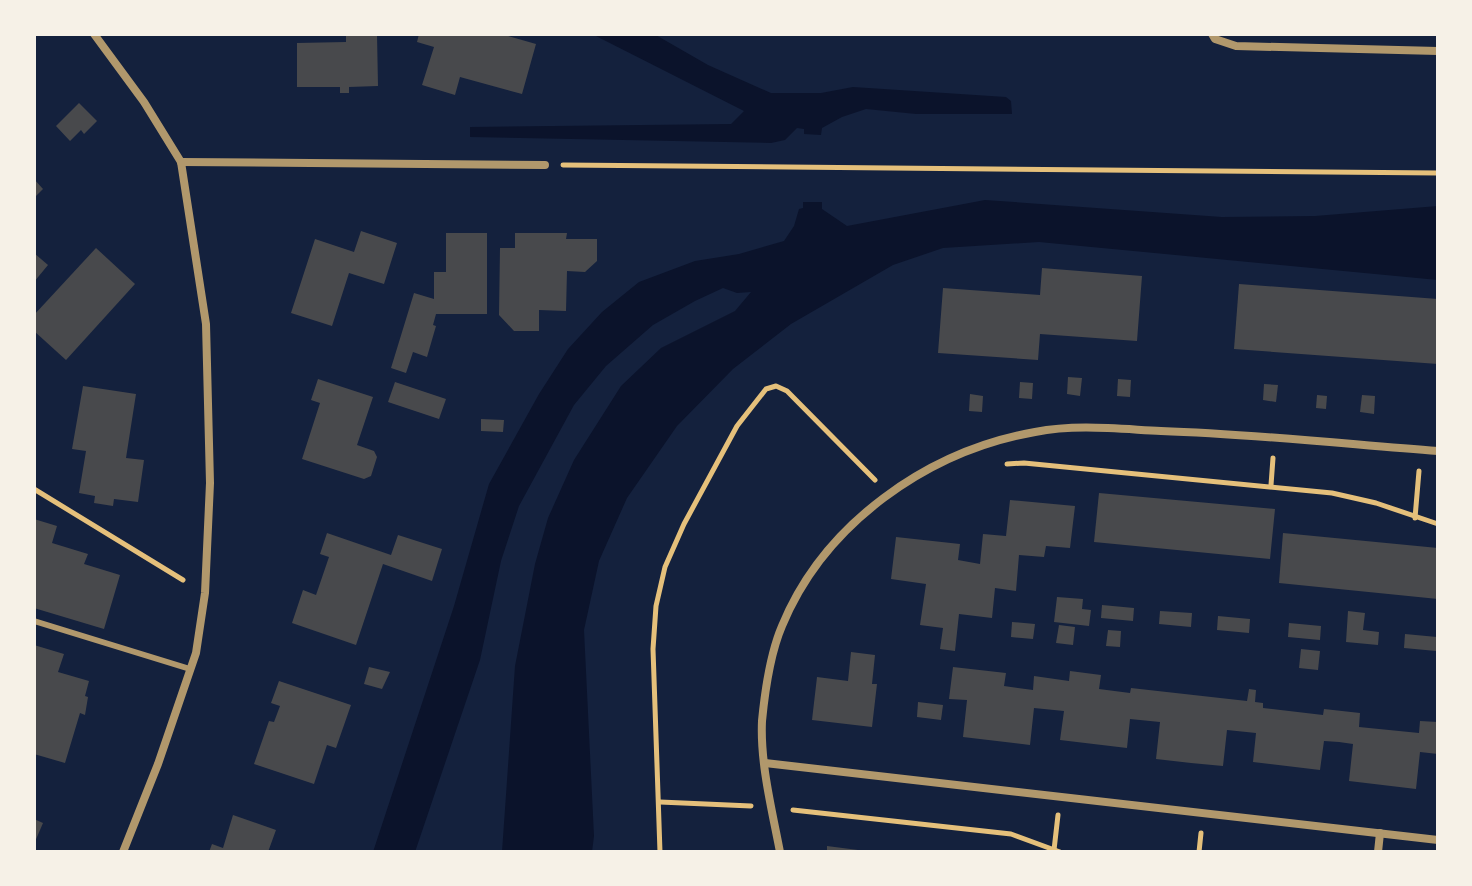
<svg xmlns="http://www.w3.org/2000/svg" width="1472" height="886" font-family="'DejaVu Sans',sans-serif">
<rect width="100%" height="100%" fill="#14213d"/>
<g fill="#0b132b">
<polygon points="592,34 654,34 708,65 771,93 821,93 853,87 1006,97 1011,101 1012,114 916,114 866,109 842,117 822,128 821,135 804,134 804,129 797,128 785,140 771,143 470,137 470,127 731,124 744,111"/>
<polygon points="985,200 1222,217 1315,216 1438,206 1438,280 1039,242 943,248 893,265 791,324 733,369 677,426 627,498 599,561 584,630 594,836 592,852 502,852 515,666 535,564 548,518 574,460 621,386 661,348 735,311 751,292 737,293 723,288 695,301 653,325 606,366 574,405 519,506 501,561 480,660 415,852 373,852 454,606 489,484 539,394 568,349 602,312 639,282 695,261 739,254 784,241 794,226 799,209 803,208 803,202 822,202 822,209 847,226"/>
</g>
<g fill="#48494c">
<polygon points="346,34 377,34 378,86 349,87 349,93 340,93 340,87 297,87 297,43 346,42"/>
<polygon points="419,34 501,34 536,44 522,94 460,77 455,95 422,85 434,47 417,42"/>
<polygon points="79,103 97,121 84,134 81,130 70,141 56,126"/>
<polygon points="34,179 43,189 34,198"/>
<polygon points="361,231 397,243 384,284 349,273 332,326 291,313 315,239 354,252"/>
<polygon points="446,233 487,233 487,314 436,314 433,325 436,326 427,357 413,352 406,373 391,368 414,293 434,299 434,272 446,272"/>
<polygon points="515,233 567,233 566,239 597,239 597,261 585,272 567,271 566,311 539,310 539,331 514,331 499,315 500,248 515,248"/>
<polygon points="96,248 135,284 66,360 34,331 34,315"/>
<polygon points="34,253 48,265 34,282"/>
<polygon points="1042,268 1142,276 1137,341 1040,334 1038,360 938,353 943,288 1040,295"/>
<polygon points="1239,284 1438,299 1438,364 1234,349"/>
<polygon points="1068,377 1082,378 1080,396 1067,394"/>
<polygon points="318,379 373,397 357,445 374,451 377,457 371,476 364,479 302,459 320,403 311,400"/>
<polygon points="1118,379 1131,380 1130,397 1117,396"/>
<polygon points="395,382 446,399 439,419 388,402"/>
<polygon points="1020,382 1033,383 1032,399 1019,398"/>
<polygon points="1264,384 1278,385 1276,402 1263,400"/>
<polygon points="83,386 136,394 126,458 144,460 138,502 114,499 113,506 94,503 95,496 79,493 86,451 72,449"/>
<polygon points="970,394 983,396 982,412 969,411"/>
<polygon points="1317,395 1327,396 1326,409 1316,408"/>
<polygon points="1362,395 1375,396 1374,414 1360,412"/>
<polygon points="481,419 504,420 503,432 481,431"/>
<polygon points="1099,493 1275,509 1270,559 1094,542"/>
<polygon points="1010,500 1075,506 1070,548 1046,546 1044,557 1019,555 1016,591 995,588 992,618 959,614 955,651 940,649 943,628 920,625 926,584 891,579 896,537 960,544 958,560 980,564 983,534 1006,536"/>
<polygon points="34,519 57,526 52,543 88,554 84,564 120,575 104,629 34,608"/>
<polygon points="327,533 391,555 398,535 442,549 432,581 383,564 356,645 292,623 303,590 316,595 329,557 320,554"/>
<polygon points="1283,533 1438,548 1438,599 1279,583"/>
<polygon points="1057,597 1083,599 1082,609 1091,610 1089,626 1054,622"/>
<polygon points="1102,605 1134,608 1133,621 1101,618"/>
<polygon points="1160,611 1192,613 1191,627 1159,624"/>
<polygon points="1348,611 1365,613 1363,630 1379,632 1378,645 1346,642"/>
<polygon points="1218,616 1250,619 1249,633 1217,630"/>
<polygon points="1012,622 1035,624 1033,639 1011,637"/>
<polygon points="1289,623 1321,626 1320,640 1288,637"/>
<polygon points="1059,625 1075,627 1073,645 1056,643"/>
<polygon points="1108,630 1121,631 1120,647 1106,646"/>
<polygon points="1405,634 1437,637 1436,651 1404,648"/>
<polygon points="34,645 64,654 58,672 89,681 85,696 88,697 85,715 80,713 65,763 34,754"/>
<polygon points="1301,649 1320,651 1318,670 1299,668"/>
<polygon points="851,652 875,655 872,684 877,684 872,727 812,720 817,677 848,681"/>
<polygon points="369,667 390,672 382,689 364,684"/>
<polygon points="953,667 1006,673 1004,686 1033,690 1034,676 1069,681 1070,671 1101,675 1099,689 1130,693 1131,688 1247,701 1249,689 1256,690 1255,702 1263,703 1263,708 1323,715 1324,709 1360,713 1359,727 1419,733 1420,721 1438,722 1438,754 1420,752 1416,789 1349,781 1353,744 1339,742 1324,741 1320,770 1253,762 1256,733 1227,730 1223,766 1191,763 1156,759 1160,722 1130,719 1127,748 1060,740 1064,711 1034,708 1030,745 963,737 967,700 949,699"/>
<polygon points="279,681 351,705 336,748 327,745 314,784 254,764 269,721 274,722 280,706 271,703"/>
<polygon points="918,702 943,705 941,720 917,717"/>
<polygon points="233,815 276,830 268,852 209,852 212,844 223,848"/>
<polygon points="34,819 43,823 34,844"/>
<polygon points="827,846 858,850 858,852 827,852"/>
</g>
<g fill="none" stroke-linecap="round" stroke-linejoin="round">
<g stroke="#e5c07b" stroke-width="5">
<polyline points="563,165 1438,173"/>
<polyline points="1007,464 1024,463 1332,493 1376,503 1438,524"/>
<polyline points="1271,485 1273,458"/>
<polyline points="34,489 183,580"/>
<polyline points="1415,518 1419,471"/>
<polyline points="660,802 751,806"/>
<polyline points="793,810 1011,834 1060,852"/>
<polyline points="1054,850 1058,815"/>
<polyline points="660,852 653,649 656,606 665,567 684,524 737,426 766,389 776,386 787,391 875,480"/>
<polyline points="1199,852 1201,833"/>
</g>
<polyline stroke="#b1986c" stroke-width="6" points="34,621 190,669"/>
<g stroke="#b1986c" stroke-width="8">
<polyline points="94,34 144,102 181,162 206,324 210,483 205,593 196,653 158,764 123,852"/>
<polyline points="1212,34 1215,39 1236,46 1438,51"/>
<polyline points="181,162 545,165"/>
<polyline points="765,763 1438,840"/>
<path d="M780,852C772,810 760,763 762,721C765,690 770,654 782,626C824,524 927,451 1035,432C1076,424 1119,429 1161,431C1254,434 1346,444 1438,451"/>
<polyline points="1378,852 1380,833"/>
</g>
</g>
<rect width="1472" height="886" fill="none" stroke="#f6f1e7" stroke-width="72"/>
</svg>
